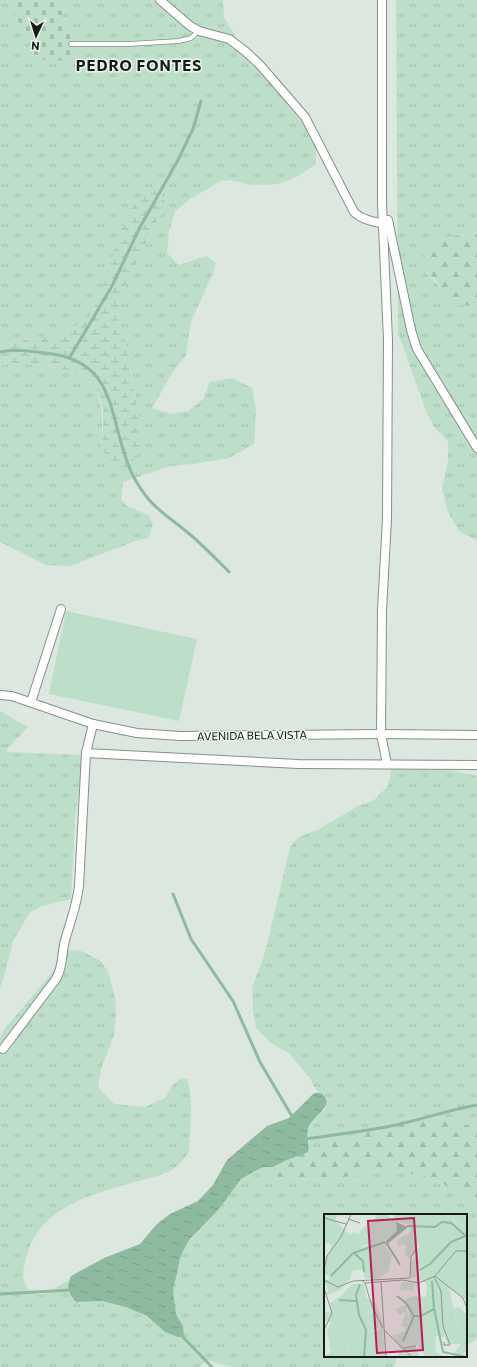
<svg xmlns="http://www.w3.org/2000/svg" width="477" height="1367" font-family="Commissioner,sans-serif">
<defs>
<pattern id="grass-tufts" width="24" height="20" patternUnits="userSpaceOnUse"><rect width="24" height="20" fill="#bddfca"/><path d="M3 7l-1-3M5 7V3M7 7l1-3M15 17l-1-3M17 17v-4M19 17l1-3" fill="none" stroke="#a2bfad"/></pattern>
<pattern id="forest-firs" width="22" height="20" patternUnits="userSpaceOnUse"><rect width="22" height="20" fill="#bddfca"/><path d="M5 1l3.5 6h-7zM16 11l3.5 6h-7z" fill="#a2bfad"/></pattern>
<pattern id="wetland-marsh" width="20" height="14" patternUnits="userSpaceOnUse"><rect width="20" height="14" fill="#bddfca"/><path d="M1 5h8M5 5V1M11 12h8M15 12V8" fill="none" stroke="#a2bfad"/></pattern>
<pattern id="cemetery-stones" width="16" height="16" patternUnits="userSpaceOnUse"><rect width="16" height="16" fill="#bddfca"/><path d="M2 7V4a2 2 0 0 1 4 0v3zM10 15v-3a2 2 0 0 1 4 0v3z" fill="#a2bfad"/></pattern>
<pattern id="water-ripples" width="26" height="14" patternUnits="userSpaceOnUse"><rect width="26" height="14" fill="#8eba9f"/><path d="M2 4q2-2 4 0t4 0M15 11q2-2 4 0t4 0" fill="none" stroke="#7a9f88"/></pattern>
</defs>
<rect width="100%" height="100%" fill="#dce7e0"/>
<g fill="url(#grass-tufts)">
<path d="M0,0H8L36,58L80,52L61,17L66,0H223L224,17L238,41L263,70L278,92L305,126L316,149V164L298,176L279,184L251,185L231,180L221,181L190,199L175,212L169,232L167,253L179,265L206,256L216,263L213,273L191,322L186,355L174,370L152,408L172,414L188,411L203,399L210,382L233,378L252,388L256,409L254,444L229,458L193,464L171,466L123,482L121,500L127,506L148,515L153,523L149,538L138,540L70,566L46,565L0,542V366C9,360 57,367 68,370C78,374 88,382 97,388C102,409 104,424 101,446L142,437L128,352L118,318L119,298L157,221L166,206L103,288L89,319L60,334L0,344Z"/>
<path d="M396,0H477V232L459,235L432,243L427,274C436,281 441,287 444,298L471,306H477V541L459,531L448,512L442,489L448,461V441L434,427L426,411L398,333Z"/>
<polygon points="0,711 28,727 7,749 7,752 84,755 75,818 71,899 45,905 30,912 14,939 4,976 0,988"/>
<polygon points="392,768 449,770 477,776 477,1127 422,1115 389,1123 308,1152 309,1143 308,1130 311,1124 325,1109 327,1101 326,1098 318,1093 309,1077 289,1053 272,1044 256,1028 253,1010 252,987 263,959 268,941 290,847 299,837 317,830 360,805 373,801 388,786"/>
<path d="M79,950L101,961L108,972L115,997L116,1013L114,1035L101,1069L98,1087L114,1104L145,1107L165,1098L173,1085L181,1078L187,1079C194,1100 190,1129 189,1152C185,1157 181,1164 175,1168C167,1174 146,1179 135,1182C96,1193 47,1205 30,1246C27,1252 26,1260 24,1266C22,1275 24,1289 33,1293C50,1299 55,1284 69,1281V1293L81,1302L102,1301L126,1307L147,1316L154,1320L159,1326L184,1336L183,1326L176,1314L173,1291L181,1255L189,1240L219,1209L241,1179L255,1171L264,1167H273L276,1176L283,1178L310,1180L355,1176L371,1170H387L437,1178L446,1186L477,1202V1339L471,1343H466V1215H325V1356H397L394,1367H232L208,1360L199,1367H0V1038L4,1030L55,969L68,951Z"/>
</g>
<g fill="url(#forest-firs)">
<polygon points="477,232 477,306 456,305 444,298 439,285 435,279 427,274 424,253 432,243 459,235"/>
<polygon points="422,1115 477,1127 477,1202 446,1186 437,1178 387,1170 371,1170 355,1176 310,1180 283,1178 276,1176 273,1174 273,1167 300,1154 389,1123"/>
</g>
<path fill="url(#wetland-marsh)" d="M149,188L161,190L166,206L157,221L119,299L118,318L128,352L142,437L139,452L128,468L112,465L101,446L103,430V409L97,388C88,382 78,374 68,370C57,367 9,360 0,366V344L60,334L89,319L103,288L120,231L134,204Z"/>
<polygon fill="url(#cemetery-stones)" points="8,0 66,0 61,17 80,52 56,62 36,58"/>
<polygon fill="#bddfca" points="66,611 197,639 179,721 49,694"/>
<path fill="url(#water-ripples)" d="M314,1093H321C338,1105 311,1117 308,1129C306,1136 310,1144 308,1152L285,1161L273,1167H264L255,1171L241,1179L219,1209L189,1240L181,1255L173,1291L176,1314L183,1326L184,1336L178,1337L165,1332L147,1316L126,1307L102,1301L76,1302C68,1292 66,1289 71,1276L104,1258L140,1244L157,1224L170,1214L198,1201L213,1185L227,1160L267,1126L289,1118Z"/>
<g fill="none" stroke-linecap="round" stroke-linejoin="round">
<g stroke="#8eba9f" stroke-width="3">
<path d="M0,352C15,349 30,351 45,353C116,360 108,412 128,464C132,475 139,487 146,496C157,511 173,520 187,532C202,544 215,558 229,572"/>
<polyline points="70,357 112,286 140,227 177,162 193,129 201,101"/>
<polyline points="173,894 191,939 233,1001 260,1062 293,1118"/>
<path d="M305,1139C335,1135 366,1131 396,1125C423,1119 449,1110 477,1105"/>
<polyline points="0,1294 71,1290"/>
<polyline points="180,1334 212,1367"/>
</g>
<g stroke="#87918b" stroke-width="5.5">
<polyline id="service" points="71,44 129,44 179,41 191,38 199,31"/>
</g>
<g stroke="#87918b" stroke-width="10">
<g id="minor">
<path d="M160,0L190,26L199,31L229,39L245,51L260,65L305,117L354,212C362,220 378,223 389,224"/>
<polyline points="382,0 382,204 388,340 387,519 382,610 381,734 387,764"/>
<polyline points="388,220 411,330 417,349 477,448"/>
<polyline points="0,695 12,696 93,724 137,733 180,736 381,734 477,735"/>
<polyline points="31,702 61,609"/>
<polyline points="86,753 298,764 477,765"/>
<path d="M3,1049L56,979C64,966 61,951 66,937C71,920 77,904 79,886L86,753L93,724"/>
</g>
</g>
<use href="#service" stroke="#fff" stroke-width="4"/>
<use href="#minor" stroke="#fff" stroke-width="8"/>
</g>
<g text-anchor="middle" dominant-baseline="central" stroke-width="3" stroke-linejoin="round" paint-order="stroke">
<g font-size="11" fill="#171b18" stroke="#e9f5ed">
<text transform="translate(252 735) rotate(-1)">AVENIDA BELA VISTA</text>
</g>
<g font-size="15" font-weight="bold" letter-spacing="1" fill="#171b18" stroke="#e9f5ed">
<text x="139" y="65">PEDRO FONTES</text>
</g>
</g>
<g transform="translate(324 1214)">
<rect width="143" height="143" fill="#dce7e0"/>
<path d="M0,0H14L11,7L26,21L10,51L14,54L15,61L26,55L34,34L62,27L60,32L68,40L65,57L56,64L51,65L41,64L38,55L29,57L26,65L16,76L3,81L1,79L5,76L0,67L6,65L4,61L0,60V47L8,32L3,28L0,33ZM52,0H61L70,6L71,0H121L124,3L127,0H143V20L142,14L128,4L125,10L132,16V26L143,28V86L125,74L135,119L143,118V136L135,143H130V140L137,130H124L121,123L111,122L112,138L121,143H102L93,130L91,132L96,143H73L77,136L68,122L81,117V113L77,112L82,98L74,101L72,95L84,90L81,85L89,82L102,83L103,71L99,67L92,66L93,63L86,64V50L91,45L95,31L93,30L92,36L85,45L81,39L82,32L78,30L74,33L73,26L86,19L87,11L74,8L73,17L66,25H49L34,19L45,9L51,8ZM86,93L87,99L96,101L109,94L115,98L114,104L109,97L102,98L88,106L84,119L82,117L86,106L82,95ZM28,70H40L42,84L52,89L58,106L61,143H42V120L56,115V112L54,110L38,114L39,106L31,84L25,90L29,92L27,97L17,100L30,103L31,112L36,114V120H27L23,130L26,138L24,143H0L7,138L3,117L7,109L1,106L0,112V98H6V89L17,82Z" fill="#bddfca" fill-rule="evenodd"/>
<path d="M29,18L49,25H65L51,31L43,30L34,34L26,56L15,62L14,54L10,52L25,22ZM32,84L39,106L37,114L52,110L56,113L42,120V143H24L26,138L23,129L28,119L36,120V114L31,112L30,103L17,100L27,97L29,92L25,89ZM135,93L143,101V118L135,119L130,94Z" fill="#bddfca"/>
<path d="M126,4L142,14L143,28L132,26L130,13L123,8ZM84,92L87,99L94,101L98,100L99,96L109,94L115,98L114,105L109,97H103L88,106L82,119L86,108Z" fill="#bddfca"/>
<path d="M77,68L90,69L89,77L76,76Z" fill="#bddfca"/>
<path d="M72,8L84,13L61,32L62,27L73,17Z" fill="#8eba9f"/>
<path fill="none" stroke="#8eba9f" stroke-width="2" d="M83,12L111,13L118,8L127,9L143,23M63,30L76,51M30,39L39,47L40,58M96,56L106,50L127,28L141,22M7,62L29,39L61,28M108,67L110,94L119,138L143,143M36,70L32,81L35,101L42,116L40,143M73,82L82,89L90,102H97L110,95M15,86L32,87M79,127L90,102"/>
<path fill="none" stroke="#8d9590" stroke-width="1" d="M0,4L22,10M24,5L36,9M0,56L3,42L17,23L27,0M111,62L139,84L143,94M86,63L87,43L92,35M110,63L117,77L119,112L126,131H120V128M0,66L14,73L29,67L86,64M37,66L41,69L79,66L95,69L111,62L132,37H143M57,68L62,143M41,69L48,92L59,114M0,74L8,99L0,116M61,117L88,143M80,134L92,132"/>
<path fill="#c2185b" fill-opacity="0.15" stroke="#c2185b" stroke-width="2" d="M90,4L99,136L53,139L44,7Z"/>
<rect width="143" height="143" fill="none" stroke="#171b18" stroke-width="2"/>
</g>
<g transform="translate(36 36) rotate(184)" stroke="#e9f5ed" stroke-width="3" paint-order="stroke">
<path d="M0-3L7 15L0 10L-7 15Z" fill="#171b18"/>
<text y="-6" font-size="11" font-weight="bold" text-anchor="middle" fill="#171b18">N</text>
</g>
</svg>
